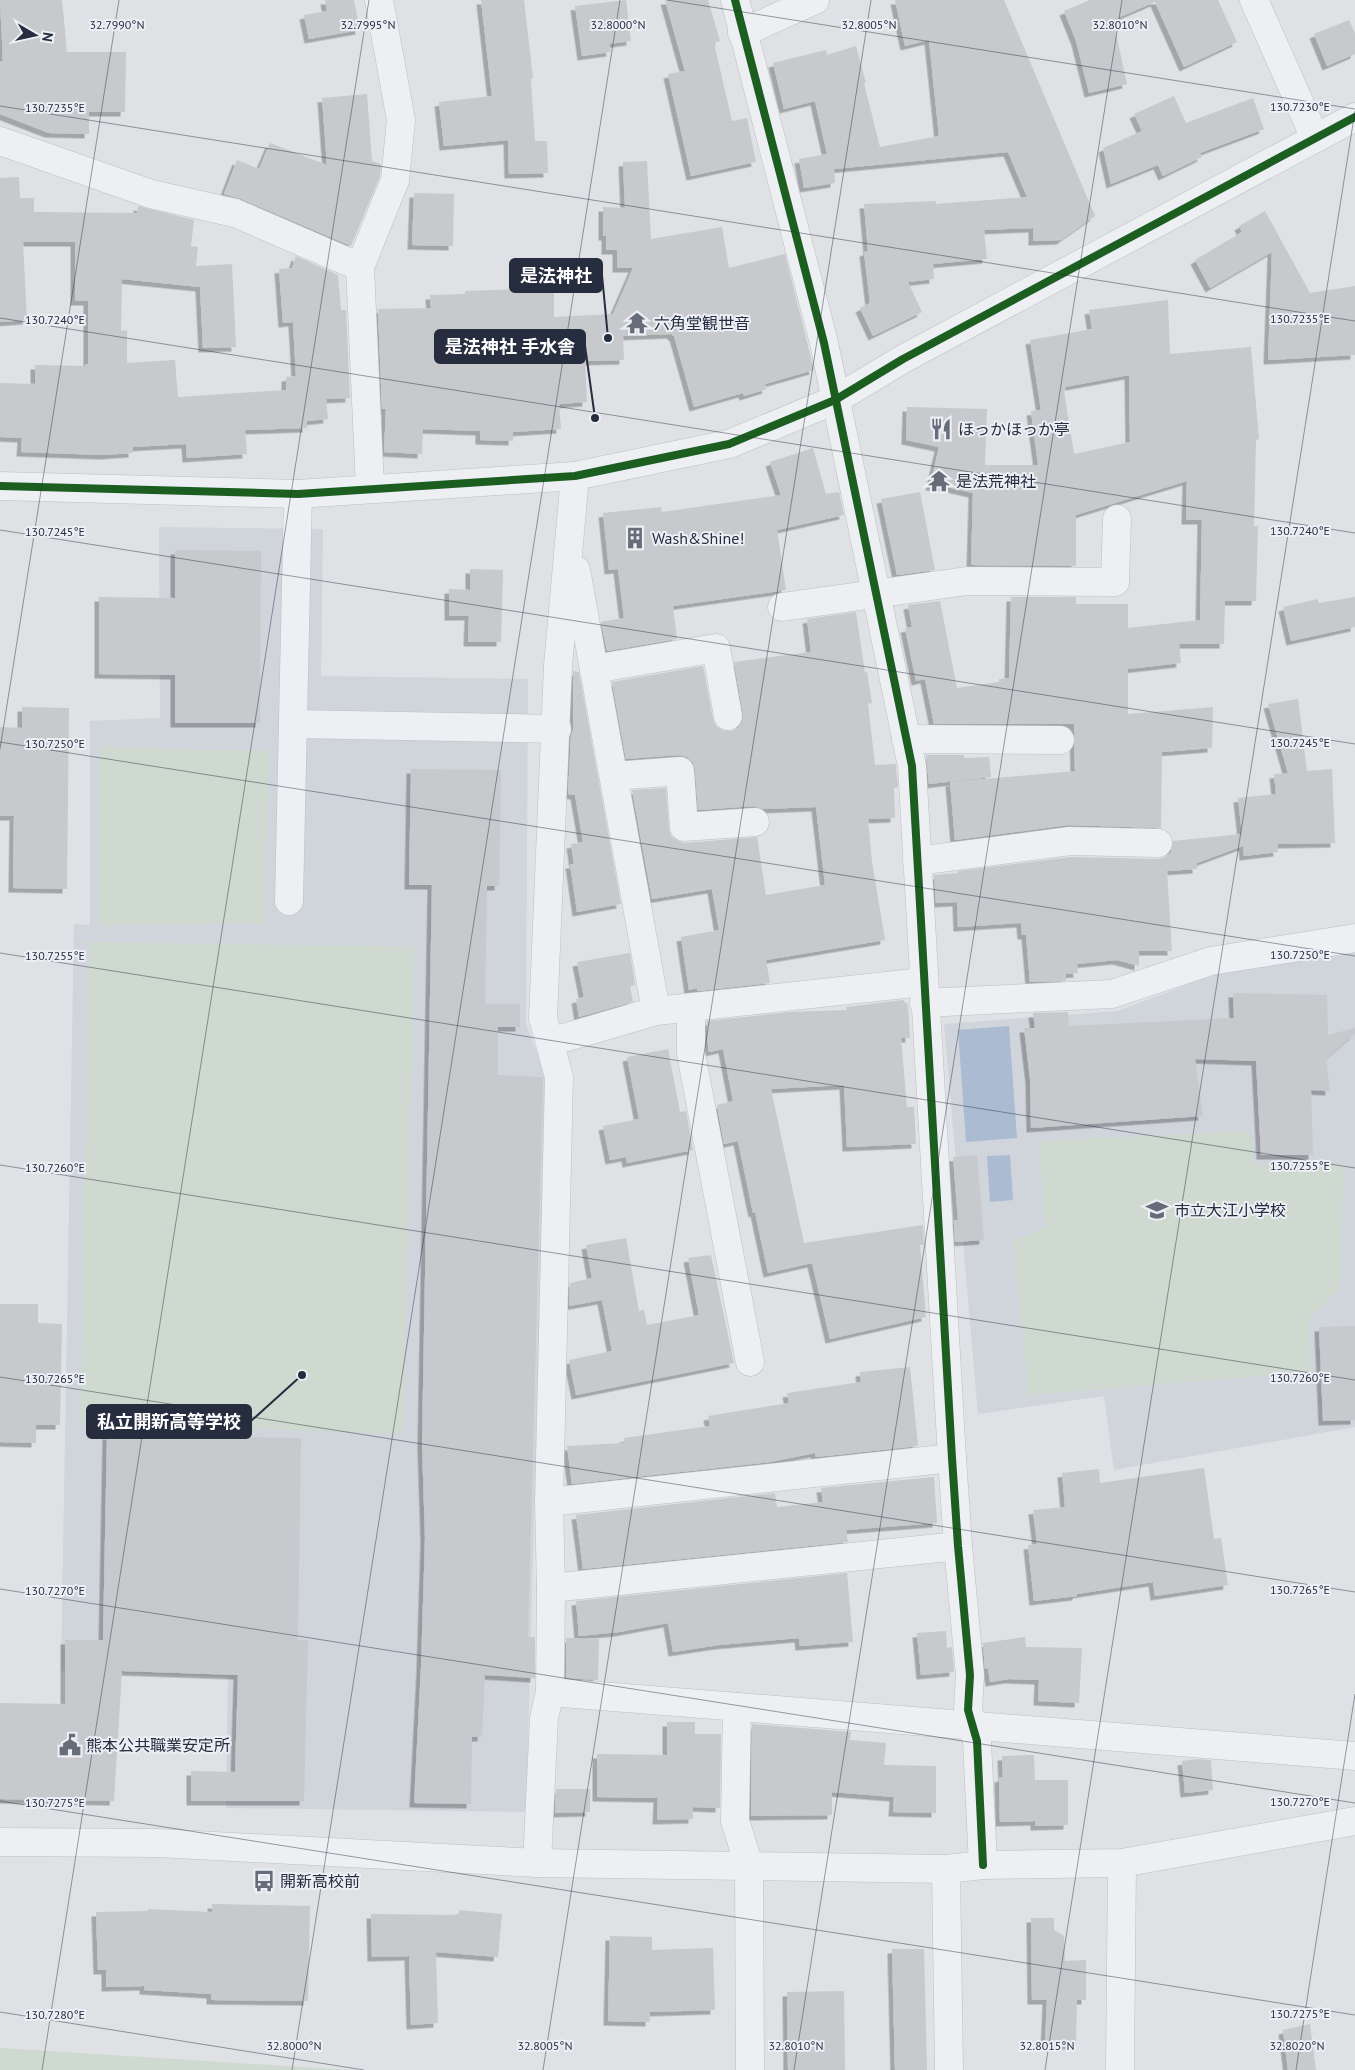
<svg xmlns="http://www.w3.org/2000/svg" width="1355" height="2070" font-family="'PT Sans','Noto Sans JP',sans-serif">
<defs>
<filter id="shadow"><feDropShadow dx="-4.5" dy="4.5" stdDeviation="0" flood-color="#0004"/></filter>
</defs>
<rect width="100%" height="100%" fill="#dfe1e4"/>
<g fill="#d0d4db">
<polygon points="159,527 323,529 321,676 528,679 526,1024 546,1078 526,1812 226,1808 228,1677 61,1671 74,924 90,925 90,721 160,718"/>
<polygon points="1355,952 1355,1427 1114,1470 1104,1396 978,1414 944,1024 1118,1011 1215,974"/>
</g>
<g fill="#ced9cf">
<polygon points="100,747 268,751 265,923 99,925"/>
<polygon points="89,942 414,947 403,1434 81,1422"/>
<polygon points="1250,1131 1255,1166 1344,1164 1339,1289 1309,1319 1310,1372 1029,1395 1013,1241 1046,1227 1039,1141"/>
<polygon points="0,2048 347,2070 0,2070"/>
</g>
<g fill="#abbcd2">
<polygon points="1009,1026 1017,1138 966,1142 958,1030"/>
<polygon points="1010,1155 1013,1200 990,1202 987,1156"/>
</g>
<g fill="#c7c9cc" fill-rule="evenodd" filter="url(#shadow)">
<polygon points="0,0 62,0 67,52 126,52 125,112 89,112 89,134 49,133 0,114 0,61 3,61"/>
<polygon points="325,0 354,0 360,30 309,39 304,15 327,11"/>
<polygon points="481,0 524,0 533,78 531,79 535,141 547,141 548,173 509,174 508,140 444,146 439,102 492,96"/>
<polygon points="626,0 631,41 609,44 611,52 582,56 575,6"/>
<polygon points="665,0 708,0 720,41 714,43 732,121 747,118 756,162 691,176 668,74 685,71"/>
<polygon points="895,0 1004,0 1095,216 1061,240 1033,241 1033,228 984,230 987,259 933,264 934,279 908,282 922,312 873,336 860,308 870,303 864,252 868,251 864,204 936,201 936,204 1027,197 1008,152 834,169 835,183 804,188 799,159 827,154 815,101 784,109 773,63 826,50 827,55 856,46 866,83 864,83 880,147 939,136 929,40 905,46"/>
<polygon points="1090,0 1218,0 1237,42 1184,67 1155,2 1113,20 1127,84 1089,93 1076,41 1064,11"/>
<polygon points="1349,20 1355,33 1355,54 1327,66 1314,34"/>
<polygon points="367,94 372,161 381,164 380,176 351,246 241,199 224,194 237,160 259,169 270,143 327,165 322,98"/>
<polygon points="1174,96 1186,123 1253,98 1264,129 1200,153 1202,157 1163,176 1158,165 1111,184 1103,148 1142,131 1134,114"/>
<polygon points="647,161 651,239 722,227 729,268 785,254 814,370 765,384 767,389 744,396 743,393 694,407 674,336 672,336 672,334 623,336 624,360 585,361 587,402 559,404 561,429 513,432 513,441 480,440 480,431 423,429 422,454 384,452 386,409 382,409 378,309 431,308 430,295 465,294 465,291 554,288 554,317 613,314 633,268 617,268 617,250 606,250 606,236 603,236 603,207 625,208 623,162"/>
<polygon points="19,177 20,198 34,198 34,212 137,213 138,206 194,220 191,246 198,247 196,266 232,264 236,347 203,348 200,287 122,279 121,331 127,330 127,363 175,360 178,397 286,390 286,377 296,376 293,322 283,323 279,269 292,268 296,256 338,275 341,310 346,310 350,398 326,399 328,419 307,421 307,428 245,430 247,454 187,458 186,444 133,447 133,453 104,455 21,452 22,438 0,437 0,383 35,384 35,365 85,366 85,364 88,364 88,301 75,301 75,242 23,242 27,320 0,322 0,178"/>
<polygon points="414,193 454,194 453,246 412,245"/>
<polygon points="1265,211 1310,293 1355,286 1355,355 1268,360 1272,252 1210,288 1195,260 1242,232 1239,226"/>
<path d="M1168,300L1170,354L1251,347L1259,439L1256,440L1254,526H1258L1256,601H1225L1224,644H1179L1181,663L1128,669V714L1213,707L1212,748L1162,752L1161,828L1068,825L955,840L950,782L1075,771L1074,724H934L925,679L916,681L905,628L912,627L908,605L940,601L957,688L999,682V679L1009,678L1011,597H1076V604H1128V628L1200,620L1202,520H1186L1187,481L1076,515V566L971,565L973,493L951,488L930,486L939,447L906,440L907,407L987,409L985,465H1038L1031,411L1041,410L1030,340L1092,329L1089,310ZM1129,375L1130,442L1074,454L1064,391H1066L1065,387Z"/>
<polygon points="813,448 826,494 839,492 844,515 777,530 786,590 673,606 677,639 607,651 601,622 624,618 618,569 609,570 603,513 661,507 662,512 781,495 770,462"/>
<polygon points="920,492 935,570 897,575 881,499"/>
<polygon points="175,550 261,551 260,723 175,723 175,675 99,674 99,597 175,598"/>
<polygon points="470,569 503,570 501,642 468,642 469,616 449,616 449,589 470,590"/>
<polygon points="1355,597 1355,627 1291,641 1283,607 1318,599 1319,603"/>
<polygon points="856,612 865,673 867,672 872,703 868,704 875,765 896,764 896,768 898,787 894,788 895,818 868,819 872,862 885,940 766,960 770,983 697,991 697,988 689,990 681,937 719,930 712,889 652,899 632,790 666,788 669,829 671,836 678,841 685,843 757,837 766,895 825,885 816,807 763,809 754,806 698,810 695,769 693,763 687,757 679,755 626,759 612,682 703,666 713,719 716,726 722,730 731,731 738,728 742,722 743,714 734,662 811,652 807,619"/>
<polygon points="573,671 579,672 621,904 577,912 570,864 574,864 571,844 583,842 575,795 568,794 571,736 573,730"/>
<polygon points="1298,699 1307,771 1332,769 1335,843 1277,844 1278,852 1244,856 1243,846 1197,863 1197,869 1167,871 1172,951 1139,951 1139,966 1117,960 1077,964 1078,973 1066,974 1066,981 1030,982 1026,935 1022,935 1021,923 958,927 957,902 936,903 934,875 958,873 958,871 1071,857 1158,859 1165,857 1171,852 1173,841 1242,834 1238,798 1276,794 1274,774 1288,773 1268,704"/>
<polygon points="22,707 69,708 67,889 13,888 14,816 0,816 0,727 22,728"/>
<polygon points="926,755 964,755 964,758 989,757 991,777 929,784"/>
<polygon points="411,769 501,770 499,886 487,886 485,1004 520,1004 520,1027 498,1027 498,1075 543,1077 543,1079 528,1637 535,1637 535,1678 485,1675 482,1737 472,1737 471,1804 414,1803 421,1667 425,1538 422,1444 432,885 409,885"/>
<polygon points="630,953 635,985 630,986 633,1002 579,1017 576,999 584,997 577,962"/>
<polygon points="1233,993 1327,995 1328,1035 1355,1028 1355,1034 1326,1059 1330,1091 1311,1090 1313,1155 1261,1155 1256,1061 1195,1059 1203,1116 1031,1128 1030,1079 1024,1028 1035,1028 1033,1013 1068,1012 1069,1026 1234,1018"/>
<polygon points="903,1000 908,1005 910,1038 901,1038 907,1107 914,1107 916,1144 847,1147 844,1085 771,1089 804,1243 923,1225 924,1245 920,1245 926,1317 830,1339 812,1263 768,1273 755,1212 753,1213 738,1141 724,1144 717,1105 733,1101 723,1049 709,1052 707,1037 707,1021 790,1012 847,1010 846,1007"/>
<polygon points="668,1049 680,1112 686,1111 693,1150 627,1163 626,1157 610,1160 603,1126 639,1119 627,1057"/>
<polygon points="977,1155 984,1240 955,1242 954,1220 958,1220 953,1157"/>
<polygon points="626,1238 639,1311 644,1310 647,1325 699,1315 688,1258 711,1255 734,1363 576,1395 569,1360 612,1351 602,1300 569,1306 570,1283 592,1278 586,1245"/>
<polygon points="0,1304 38,1304 38,1323 62,1324 60,1425 36,1425 36,1443 0,1442"/>
<polygon points="1355,1326 1355,1420 1323,1421 1319,1327"/>
<polygon points="910,1367 918,1446 816,1457 815,1453 770,1462 572,1484 567,1446 625,1443 624,1438 710,1426 708,1416 789,1403 787,1393 861,1382 860,1372"/>
<polygon points="107,1435 301,1438 298,1640 308,1640 304,1801 191,1801 191,1771 235,1772 238,1675 122,1671 114,1801 0,1799 0,1703 65,1704 65,1640 103,1640"/>
<polygon points="1204,1468 1214,1539 1221,1538 1228,1585 1155,1596 1153,1582 1077,1594 1077,1596 1034,1601 1028,1545 1037,1544 1033,1510 1065,1507 1062,1473 1099,1469 1100,1483"/>
<polygon points="934,1477 937,1523 846,1530 848,1542 583,1569 576,1515 775,1493 777,1507 823,1502 821,1488"/>
<polygon points="847,1573 853,1642 800,1646 799,1638 719,1645 673,1652 668,1623 619,1632 579,1636 576,1601"/>
<polygon points="946,1631 947,1648 952,1647 954,1672 921,1675 917,1633"/>
<polygon points="1025,1637 1026,1647 1082,1648 1079,1703 1038,1701 1039,1680 1009,1679 990,1682 988,1668 985,1669 983,1643"/>
<polygon points="566,1638 599,1639 598,1680 566,1678"/>
<polygon points="667,1722 695,1722 695,1734 721,1734 720,1808 693,1807 693,1819 657,1820 658,1798 597,1797 597,1754 667,1755"/>
<polygon points="752,1724 851,1732 850,1740 886,1743 884,1765 936,1766 936,1813 893,1812 894,1797 832,1792 832,1815 751,1816"/>
<polygon points="1034,1755 1035,1780 1068,1780 1068,1825 1035,1826 1035,1821 1000,1822 999,1778 1003,1777 1002,1756"/>
<polygon points="1197,1759 1211,1760 1213,1790 1185,1793 1182,1761"/>
<polygon points="556,1789 590,1789 590,1812 555,1813"/>
<polygon points="212,1904 310,1906 308,2001 211,2000 211,1994 144,1990 144,1986 106,1987 106,1970 98,1970 96,1912 148,1911 148,1909 212,1912"/>
<polygon points="459,1910 502,1914 498,1957 436,1952 438,2023 411,2025 409,1956 372,1957 371,1914 459,1915"/>
<polygon points="1031,1918 1054,1918 1054,1930 1064,1936 1065,1961 1086,1960 1086,2000 1077,2000 1076,2045 1045,2044 1047,2000 1032,2000"/>
<polygon points="610,1936 652,1937 652,1950 713,1948 715,2010 650,2012 650,2022 608,2021"/>
<polygon points="892,1949 924,1949 927,2070 895,2070"/>
<polygon points="844,1991 845,2070 788,2070 787,1992"/>
<polygon points="1310,2024 1316,2070 1288,2070 1283,2030"/>
</g>
<g fill="none" stroke-linecap="round" stroke-linejoin="round">
<g stroke="#bdbfc2" stroke-width="29">
<g id="minor">
<polyline points="735,0 824,343 912,766 952,1458 958,1546 970,1675 968,1710 977,1741 983,1865"/>
<polyline points="1254,0 1315,138"/>
<polyline points="742,33 815,0"/>
<polyline points="0,141 151,194 235,213 360,267"/>
<polyline points="0,486 298,494 575,476 729,444 835,400 903,359 1355,117"/>
<polyline points="370,488 360,267 395,180 401,120 379,0"/>
<polyline points="576,570 656,1011"/>
<polyline points="782,607 967,581 1115,582 1117,519"/>
<polyline points="594,669 716,648 728,716"/>
<polyline points="293,724 557,729"/>
<polyline points="906,739 1060,740"/>
<polyline points="614,776 680,771 684,827 755,822"/>
<polyline points="917,861 1070,841 1158,843"/>
<polyline points="289,901 298,494"/>
<polyline points="924,1003 1112,994 1211,961 1355,938"/>
<polyline points="691,1008 691,1054 750,1362"/>
<polyline points="550,1042 656,1011 923,982"/>
<polyline points="549,1502 952,1458"/>
<polyline points="551,1588 958,1546"/>
<polyline points="550,1692 1355,1756"/>
<polyline points="737,1707 735,1821 749,1865 750,2070"/>
<polyline points="0,1842 158,1843 537,1863 946,1869 983,1865 1122,1863 1355,1821"/>
<polyline points="537,1863 544,1718 550,1692 551,1588 549,1502 559,1077 543,1018 558,666 575,476"/>
<polyline points="946,1869 949,2070"/>
<polyline points="1120,2070 1122,1863"/>
</g>
</g>
<use href="#minor" stroke="#eeeff2" stroke-width="28"/>
<g stroke="#eceff5" stroke-width="11">
<g id="cycleway">
<polyline points="735,0 824,343 912,766 952,1458 958,1546 970,1675 968,1710 977,1741 983,1865"/>
<polyline points="0,486 298,494 575,476 729,444 835,400 903,359 1355,117"/>
</g>
</g>
<use href="#cycleway" stroke="#1b5e20" stroke-width="8"/>
</g>
<path fill="none" stroke="#252d3e" stroke-width="1" stroke-opacity="0.45" d="M667,0L1355,109M0,106L1355,321M0,318L1355,533M0,530L1355,744M0,742L1355,956M0,749L119,0M0,953L1355,1168M0,1165L1355,1380M0,1377L1355,1592M0,1589L1355,1803M0,1801L1355,2015M0,2012L364,2070M42,2070L369,0M292,2070L620,0M543,2070L871,0M794,2070L1122,0M1045,2070L1355,111M1296,2070L1355,1694"/>
<defs>
<g id="temple-bare" transform="scale(1.725)"><path d="M0-6L5-2H3V0L6.5 2.5H4V6H1.5V3h-3V6H-4V2.5H-6.5L-3 0V-2H-5Z" fill="#666c78" stroke="#eceff5" stroke-width="2.5" paint-order="stroke"/></g>
<g id="restaurant-bare" transform="scale(1.725)"><path d="M-5-6h1v4h1v-4h1v4h1v-4h1v5L-1.5 .5V6h-2V.5L-5-1ZM5-6V6H3V1.5H1.5Q1.5-4 5-6Z" fill="#666c78" stroke="#eceff5" stroke-width="2.5" paint-order="stroke"/></g>
<g id="building-bare" transform="scale(1.725)"><path d="M-4-6H4V6H1V3H-1V6H-4ZM-2.5-4.3h1.7v1.8h-1.7ZM.8-4.3h1.7v1.8H.8ZM-2.5-1h1.7V.8h-1.7ZM.8-1h1.7V.8H.8Z" fill="#666c78" stroke="#eceff5" stroke-width="2.5" paint-order="stroke"/></g>
<g id="school-bare" transform="scale(1.725)"><path d="M0-5L7-2L0 1L-7-2ZM-4 1L0 2.5L4 1V4Q0 6-4 4Z" fill="#666c78" stroke="#eceff5" stroke-width="2.5" paint-order="stroke"/></g>
<g id="civic-bare" transform="scale(1.725)"><path d="M-.6-6.5H3V-4.5H.6V-3L4-1V1h2V6H-6V1h2V-1L-.6-3ZM-1.2 2.5V6h2.4V2.5Z" fill="#666c78" stroke="#eceff5" stroke-width="2.5" paint-order="stroke"/></g>
<g id="bus-bare" transform="scale(1.725)"><path d="M-5-6H5V4H4V6H2V4H-2V6H-4V4H-5ZM-3.5-4V0h7V-4ZM-3.5 1.2v1.5H-2V1.2ZM2 1.2v1.5H3.5V1.2Z" fill="#666c78" stroke="#eceff5" stroke-width="2.5" paint-order="stroke"/></g>
</defs>
<g fill-rule="evenodd">
<use href="#temple-bare" x="637" y="323"/>
<use href="#restaurant-bare" x="941" y="429"/>
<use href="#temple-bare" x="939" y="481"/>
<use href="#building-bare" x="635" y="538"/>
<use href="#school-bare" x="1157" y="1210"/>
<use href="#civic-bare" x="70" y="1745"/>
<use href="#bus-bare" x="264" y="1881"/>
</g>
<g text-anchor="middle" dominant-baseline="central" stroke-width="4" stroke-linejoin="round" paint-order="stroke">
<g font-size="16" fill="#252d3e" stroke="#eceff5" text-anchor="start">
<text x="654" y="323">六角堂観世音</text>
<text x="958" y="429">ほっかほっか亭</text>
<text x="956" y="481">是法荒神社</text>
<text x="652" y="538">Wash&amp;Shine!</text>
<text x="1174" y="1210">市立大江小学校</text>
<text x="86" y="1745">熊本公共職業安定所</text>
<text x="280" y="1881">開新高校前</text>
</g>
</g>
<g font-size="12" text-anchor="middle" fill="#252d3e" stroke="#eceff5" stroke-width="4" stroke-linejoin="round" paint-order="stroke">
<text x="117" y="29">32.7990°N</text>
<text x="368" y="29">32.7995°N</text>
<text x="618" y="29">32.8000°N</text>
<text x="869" y="29">32.8005°N</text>
<text x="1120" y="29">32.8010°N</text>
<text x="1300" y="111">130.7230°E</text>
<text x="55" y="112">130.7235°E</text>
<text x="1300" y="323">130.7235°E</text>
<text x="55" y="324">130.7240°E</text>
<text x="1300" y="535">130.7240°E</text>
<text x="55" y="536">130.7245°E</text>
<text x="1300" y="747">130.7245°E</text>
<text x="55" y="748">130.7250°E</text>
<text x="1300" y="959">130.7250°E</text>
<text x="55" y="960">130.7255°E</text>
<text x="1300" y="1170">130.7255°E</text>
<text x="55" y="1172">130.7260°E</text>
<text x="1300" y="1382">130.7260°E</text>
<text x="55" y="1383">130.7265°E</text>
<text x="1300" y="1594">130.7265°E</text>
<text x="55" y="1595">130.7270°E</text>
<text x="1300" y="1806">130.7270°E</text>
<text x="55" y="1807">130.7275°E</text>
<text x="1300" y="2018">130.7275°E</text>
<text x="55" y="2019">130.7280°E</text>
<text x="294" y="2050">32.8000°N</text>
<text x="545" y="2050">32.8005°N</text>
<text x="796" y="2050">32.8010°N</text>
<text x="1047" y="2050">32.8015°N</text>
<text x="1297" y="2050">32.8020°N</text>
</g>
<path fill="none" stroke="#252d3e" stroke-width="2" d="M608 338L602 275M595 418L585 346M302 1375L251 1421"/>
<g fill="#252d3e" stroke="#eceff5" stroke-width="2">
<circle cx="608" cy="338" r="5"/>
<circle cx="595" cy="418" r="5"/>
<circle cx="302" cy="1375" r="5"/>
</g>
<g fill="#252d3e" stroke="#252d3e" stroke-width="2">
<rect x="510" y="259" width="92" height="33" rx="5"/>
<rect x="435" y="330" width="150" height="33" rx="5"/>
<rect x="87" y="1405" width="164" height="33" rx="5"/>
</g>
<g font-size="18" text-anchor="middle" font-weight="bold" fill="#fff">
<text x="556" y="282">是法神社</text>
<text x="510" y="353">是法神社 手水舎</text>
<text x="169" y="1428">私立開新高等学校</text>
</g>
<g transform="translate(35 35) rotate(99)" stroke="#eceff5" stroke-width="4" paint-order="stroke">
<path d="M0-4L9 19L0 12L-9 19Z" fill="#252d3e"/>
<text y="-8" font-size="14" font-weight="bold" text-anchor="middle" fill="#252d3e">N</text>
</g>
</svg>
